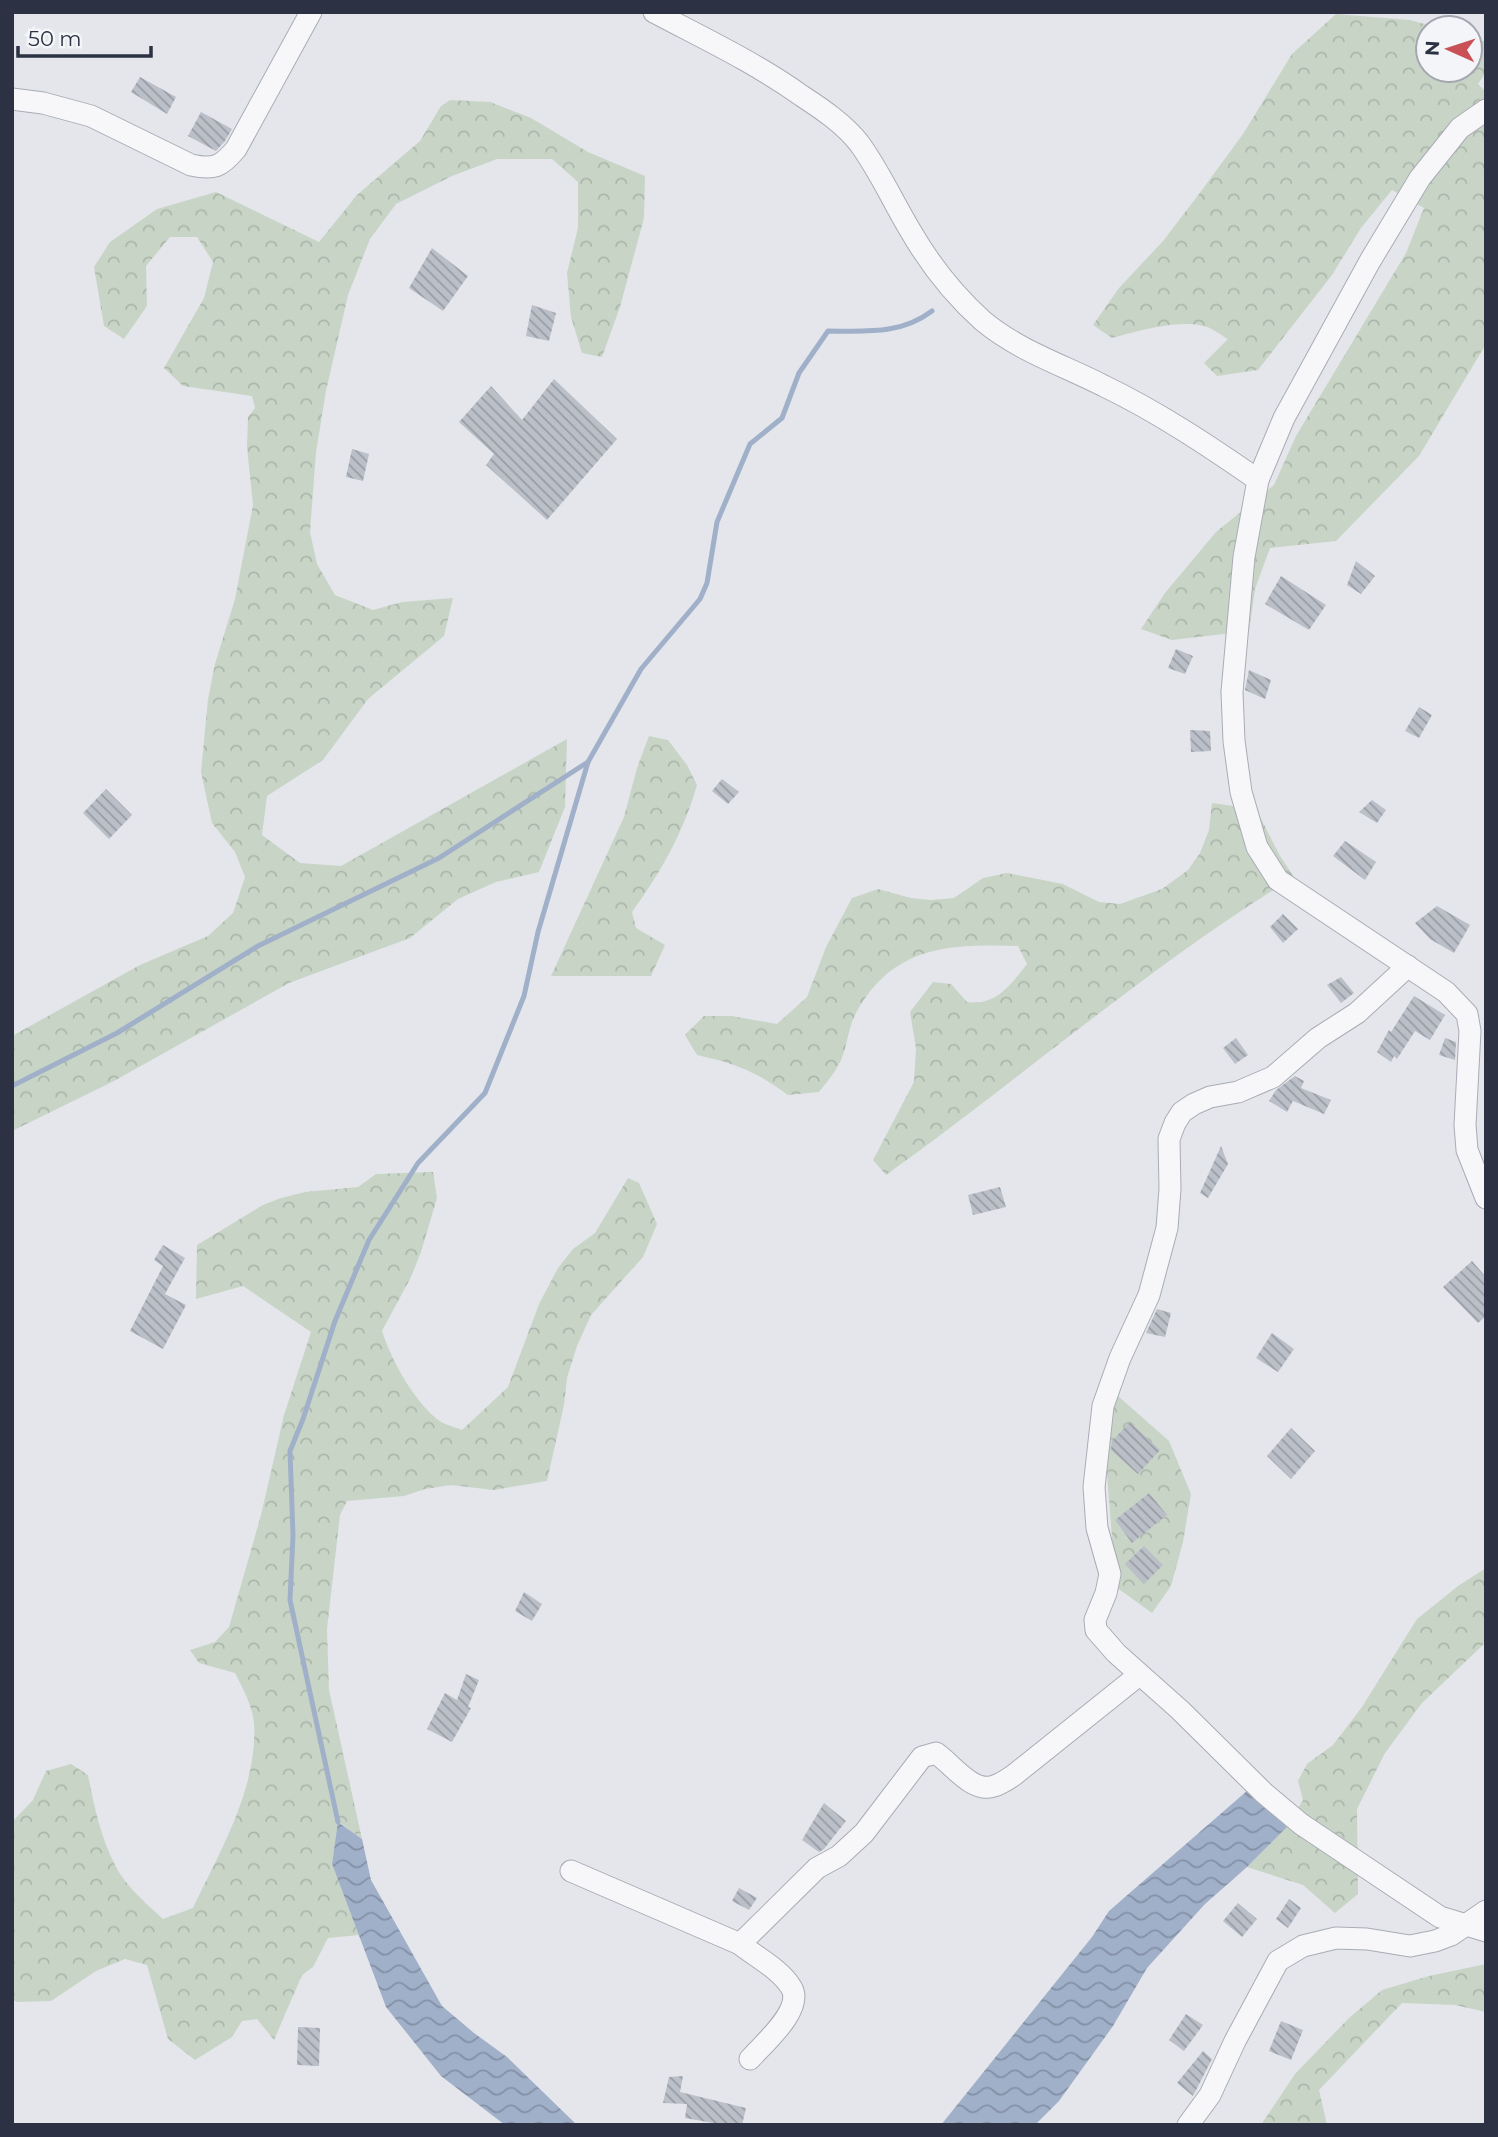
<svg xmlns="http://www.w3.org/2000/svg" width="1498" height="2137" font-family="Montserrat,sans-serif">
<defs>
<pattern id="forest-crowns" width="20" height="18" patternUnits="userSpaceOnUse" patternTransform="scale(1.75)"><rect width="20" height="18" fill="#c8d5c6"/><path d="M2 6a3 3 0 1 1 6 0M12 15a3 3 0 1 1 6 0" fill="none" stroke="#acb7ab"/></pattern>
<pattern id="water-waves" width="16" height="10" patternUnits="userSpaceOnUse" patternTransform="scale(1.75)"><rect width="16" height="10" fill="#a1b0c9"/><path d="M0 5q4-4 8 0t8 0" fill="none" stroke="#8390a5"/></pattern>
<pattern id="building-back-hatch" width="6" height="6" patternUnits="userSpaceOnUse" patternTransform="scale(1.75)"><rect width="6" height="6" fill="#bbbfc8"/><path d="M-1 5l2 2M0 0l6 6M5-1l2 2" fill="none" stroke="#989ca4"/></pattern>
</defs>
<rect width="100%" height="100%" fill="#e4e6eb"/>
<g fill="url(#forest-crowns)">
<path d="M1336,14L1410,20L1439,28H1428V70H1470V37L1486,42V72L1478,84L1486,92V344L1419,456L1336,541L1270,548L1255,589L1249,631L1172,640L1141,629L1165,593L1216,532L1274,485L1296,436L1406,253L1424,208L1392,190L1361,228L1332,275L1258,370L1217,376L1204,363L1228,339C1221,335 1212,328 1204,326C1178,319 1137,331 1112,338L1093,325L1119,288L1163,241L1199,194L1243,134L1292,54Z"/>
<polygon points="450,100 490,102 531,118 588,152 645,176 644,218 620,307 602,357 582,353 571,317 567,273 578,228 578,182 552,159 497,159 452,176 396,204 370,239 348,295 326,391 316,452 310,532 317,564 335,595 373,610 402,602 453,598 444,636 368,699 323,760 267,796 262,835 300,863 341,866 567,739 565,807 539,872 496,882 458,899 410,938 289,983 114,1081 12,1131 12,1036 140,965 208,936 233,913 245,877 235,852 212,823 201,772 208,699 215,664 235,599 253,505 247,447 248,417 255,408 252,396 183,386 164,368 204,298 213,262 197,237 170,237 146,266 147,306 124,339 104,326 94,267 110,242 157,209 216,192 319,242 357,195 420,141 441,106"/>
<path d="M649,736L668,740L687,765L697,785C684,831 660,874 632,912L636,928L665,945L651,976H551L624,817L637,768Z"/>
<path d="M1212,803L1256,809L1280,856L1294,877C1150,965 1023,1077 886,1175L873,1160L914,1082L916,1048L910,1012L933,982L951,984L967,1002C997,1006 1010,985 1027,964L1018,946C947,944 892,946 855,1015C847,1031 847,1051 838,1066C833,1075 825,1084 819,1092L788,1095C755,1071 737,1064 697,1055L685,1035L704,1016H732L777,1024L807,997L826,947L852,898L878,889L911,898L931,900L954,898L983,878L1007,873L1063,884L1099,902L1120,904L1162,889L1188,870L1200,853L1209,830Z"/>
<path d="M433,1172L437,1198L421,1252L411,1277L382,1331C392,1361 412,1398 437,1419C443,1424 454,1427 462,1430L508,1387L539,1304L558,1268L573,1249L595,1233L628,1178L639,1183L657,1224L643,1257L591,1315L577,1346L567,1378L564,1405L547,1481L494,1490L451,1485L425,1489L404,1496L347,1501L340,1515L327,1629L329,1690L362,1839L339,1822L332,1864L359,1935L328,1938L313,1967L302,1975L274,2040L257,2019L242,2021L232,2037L195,2060L168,2039L147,1965L125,1959L96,1971L51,2001L18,2002L12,2000V1822L33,1800L46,1771L71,1764L88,1775C94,1806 101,1838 115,1865C126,1887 146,1903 163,1919L193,1908C220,1851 258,1788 254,1723C252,1705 243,1689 235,1673L199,1663L190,1650L215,1642L229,1627L261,1515L284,1415L311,1332L243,1286L196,1299L197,1245L263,1205L281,1198L305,1192L358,1187L376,1174Z"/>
<polygon points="1118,1396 1169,1441 1191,1494 1183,1542 1171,1586 1152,1613 1116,1587 1106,1462 1107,1431"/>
<polygon points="1486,1568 1486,1642 1422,1703 1385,1753 1357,1809 1358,1894 1335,1913 1303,1885 1247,1867 1287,1827 1303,1800 1298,1781 1307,1764 1333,1745 1362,1707 1417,1619 1458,1586"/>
<polygon points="1486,1964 1486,2012 1455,2005 1402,2003 1319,2090 1327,2125 1261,2125 1295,2074 1349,2018 1382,1990 1429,1976"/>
</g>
<g fill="url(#water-waves)">
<polygon points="1248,1790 1287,1827 1247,1867 1205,1904 1147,1968 1113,2026 1059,2101 1035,2125 941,2125 1092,1937 1109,1911"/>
<polygon points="338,1822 362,1839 371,1880 442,2006 474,2033 507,2057 577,2125 505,2125 441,2076 386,2007 332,1864"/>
</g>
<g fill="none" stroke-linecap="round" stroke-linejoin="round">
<g stroke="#a1b0c9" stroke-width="5">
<polyline points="12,1086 117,1033 258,946 439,858 588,762"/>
<path d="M338,1822L290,1600L293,1535L290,1451L303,1419L335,1321L369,1240L418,1163L485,1093L524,996L538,932L588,762L641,669L700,599L707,583L717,522L750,444L782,418L799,373L828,331C866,331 900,335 932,311"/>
</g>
</g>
<g fill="url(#building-back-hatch)">
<polygon points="140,77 176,97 167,114 131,92"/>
<polygon points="201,112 232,129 225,141 216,151 188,136"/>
<polygon points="432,248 468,276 443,311 409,288"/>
<polygon points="532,305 556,313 549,341 526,336"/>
<polygon points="554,379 617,439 547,520 486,465 494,454 459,422 491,386 522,420"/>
<polygon points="352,449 369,454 363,481 346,477"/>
<polygon points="1356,561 1375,576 1361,594 1347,585"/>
<polygon points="1281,576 1326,605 1309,630 1265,604"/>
<polygon points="1176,649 1193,656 1185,674 1168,668"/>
<polygon points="1249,670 1271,680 1265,699 1245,690"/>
<polygon points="1419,707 1432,715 1419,738 1405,731"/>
<polygon points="1190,730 1210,731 1211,751 1191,752"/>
<polygon points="722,779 739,792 728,804 712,791"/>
<polygon points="106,789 132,815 109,839 83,813"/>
<polygon points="1372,800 1386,810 1377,823 1359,812"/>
<polygon points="1345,841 1376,862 1365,880 1333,856"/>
<polygon points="1437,906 1470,925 1454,953 1430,939 1415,923"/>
<polygon points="1283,914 1298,929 1283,943 1270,927"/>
<polygon points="1341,977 1354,993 1341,1003 1327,985"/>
<polygon points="1414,996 1445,1015 1430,1040 1415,1031 1397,1059 1394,1056 1391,1062 1377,1052 1389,1030 1391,1032"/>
<polygon points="1236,1038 1248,1055 1235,1064 1223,1048"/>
<polygon points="1445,1038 1456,1042 1455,1060 1439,1055"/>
<polygon points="1295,1076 1304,1081 1301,1088 1331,1100 1324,1114 1293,1101 1287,1112 1269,1101 1276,1090"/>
<polygon points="1221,1146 1228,1164 1208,1198 1200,1193"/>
<polygon points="1000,1187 1006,1207 973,1215 968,1195"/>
<polygon points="163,1245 185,1258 165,1294 186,1305 163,1349 130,1331 163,1266 154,1260"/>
<polygon points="1472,1261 1486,1277 1486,1316 1478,1323 1443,1287"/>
<polygon points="1157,1309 1171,1313 1165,1337 1146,1333"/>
<polygon points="1272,1333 1294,1349 1278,1372 1256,1358"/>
<polygon points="1130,1422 1160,1450 1138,1474 1111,1450 1112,1441"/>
<polygon points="1291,1428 1315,1451 1291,1479 1267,1456"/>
<polygon points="1149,1493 1167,1515 1132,1543 1115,1520"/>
<polygon points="1144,1546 1163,1565 1144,1584 1125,1564"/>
<polygon points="524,1592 542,1604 532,1621 515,1611"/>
<polygon points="466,1674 479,1680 468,1707 471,1708 452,1742 427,1729 445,1693 457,1700"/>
<polygon points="824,1803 846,1821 824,1849 819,1852 802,1840"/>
<polygon points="739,1888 757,1898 749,1910 732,1901"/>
<polygon points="1289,1899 1301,1908 1288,1928 1276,1919"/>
<polygon points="1238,1903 1257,1919 1242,1937 1223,1921"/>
<polygon points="1186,2014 1203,2025 1184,2051 1169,2040"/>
<polygon points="1281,2021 1303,2030 1291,2060 1269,2051"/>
<polygon points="298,2027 320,2028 319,2066 297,2065"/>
<polygon points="1203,2051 1212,2059 1193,2096 1177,2083"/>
<polygon points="683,2076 680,2092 746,2108 742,2125 725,2125 685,2118 687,2104 663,2103 669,2077"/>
</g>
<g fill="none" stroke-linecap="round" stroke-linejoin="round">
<g stroke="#a9acb5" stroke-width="23">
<g id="minor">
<path d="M654,12C705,39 756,63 802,96C822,109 844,124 859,143C879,170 893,202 910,230C929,263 955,296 983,321C1019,351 1063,365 1104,386C1158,412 1209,446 1258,480L1244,557L1232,692L1234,741L1241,792L1257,847L1278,880L1446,992L1467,1014L1470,1031L1465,1125L1467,1150L1486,1198"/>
<path d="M12,99L43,103L91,116L191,165C214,170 221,167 236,149L311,12"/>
<polyline points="1258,480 1284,418 1370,261 1420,178 1460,128 1486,110"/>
<polyline points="1408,966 1357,1013 1318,1038 1273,1077 1238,1092 1210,1097 1194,1104 1182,1112 1175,1123 1169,1139 1170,1189 1167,1228 1149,1295 1120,1358 1103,1406 1094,1487 1097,1528 1110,1574 1106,1593 1095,1620 1096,1630 1116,1653 1180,1710 1264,1793 1301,1824 1440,1917 1486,1931"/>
<path d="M571,1871L740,1944L817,1868L839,1856L864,1833L922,1757L936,1753C952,1764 973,1794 994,1786C1001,1784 1008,1779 1014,1775L1139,1675"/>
<path d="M740,1944C756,1957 780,1969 791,1987C805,2009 763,2044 750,2059"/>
<polyline points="1188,2125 1210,2095 1235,2041 1278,1961 1303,1946 1336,1938 1367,1939 1410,1946 1435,1941 1451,1935 1486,1911"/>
</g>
</g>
<use href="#minor" stroke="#f7f7fa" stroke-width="21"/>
</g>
<rect width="1498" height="2137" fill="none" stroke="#2c3243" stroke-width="28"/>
<g transform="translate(1449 49) rotate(273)"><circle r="33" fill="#f4f5f8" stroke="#a4a7b0" stroke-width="2"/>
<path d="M0-5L12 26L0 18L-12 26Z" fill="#c95056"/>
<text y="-10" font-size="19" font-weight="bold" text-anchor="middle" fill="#2c3243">N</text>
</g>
<path d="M18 46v10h133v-10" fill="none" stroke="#2c3243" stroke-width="3.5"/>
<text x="28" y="46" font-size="21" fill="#2c3243" stroke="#f4f5f8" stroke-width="5" paint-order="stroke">50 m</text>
</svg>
